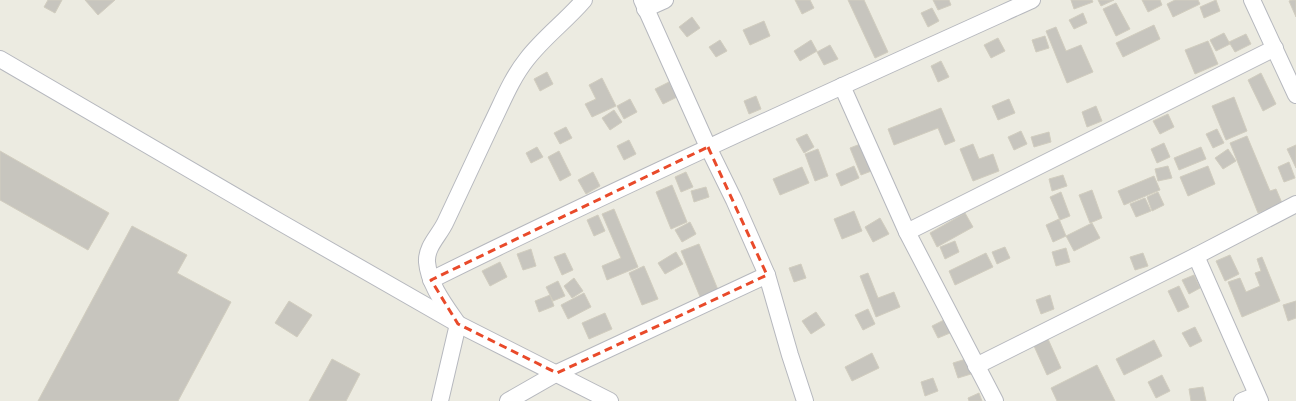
<svg xmlns="http://www.w3.org/2000/svg" width="1296" height="401" font-family="Raleway,sans-serif">
<rect width="100%" height="100%" fill="#ecebe1"/>
<g fill="#c7c5be" stroke="#d1cdbf">
<polygon points="48,0 62,0 55,13 44,7"/>
<polygon points="85,0 115,0 98,15"/>
<polygon points="795,0 810,0 814,8 802,14"/>
<polygon points="848,0 864,0 888,52 875,58"/>
<polygon points="933,0 949,0 951,5 938,10"/>
<polygon points="1071,0 1092,0 1093,2 1074,9"/>
<polygon points="1098,0 1114,0 1101,6"/>
<polygon points="1142,0 1160,0 1162,5 1148,12"/>
<polygon points="1175,0 1198,0 1200,4 1173,17 1167,4"/>
<polygon points="1216,0 1220,11 1204,18 1200,7"/>
<polygon points="1292,0 1296,0 1296,17 1289,1"/>
<polygon points="1116,3 1130,29 1116,36 1103,9"/>
<polygon points="932,8 939,21 928,27 921,13"/>
<polygon points="1083,13 1087,23 1074,29 1069,20"/>
<polygon points="692,17 700,28 687,37 679,27"/>
<polygon points="764,21 770,36 750,45 743,30"/>
<polygon points="1154,25 1160,39 1123,57 1116,43"/>
<polygon points="1056,27 1066,51 1081,45 1093,72 1067,83 1046,31"/>
<polygon points="1224,33 1230,44 1216,51 1210,40"/>
<polygon points="1246,34 1251,44 1235,52 1229,42"/>
<polygon points="1045,36 1049,48 1036,52 1032,40"/>
<polygon points="998,38 1005,51 991,58 984,45"/>
<polygon points="720,40 727,51 716,57 709,47"/>
<polygon points="811,40 817,51 800,61 794,51"/>
<polygon points="1208,41 1218,64 1195,74 1185,50"/>
<polygon points="830,45 838,59 824,65 817,52"/>
<polygon points="941,61 949,77 938,82 931,66"/>
<polygon points="547,72 553,84 540,91 534,79"/>
<polygon points="1261,73 1276,104 1263,111 1248,80"/>
<polygon points="602,78 616,106 592,117 585,104 596,99 589,85"/>
<polygon points="669,82 677,97 663,104 655,89"/>
<polygon points="756,96 761,109 749,114 744,101"/>
<polygon points="1234,97 1247,131 1226,140 1212,106"/>
<polygon points="630,99 637,112 624,119 617,106"/>
<polygon points="1009,99 1015,113 998,120 992,106"/>
<polygon points="1096,106 1102,121 1087,127 1082,112"/>
<polygon points="941,108 955,141 945,145 938,128 894,145 888,129"/>
<polygon points="614,110 622,122 610,130 602,118"/>
<polygon points="1168,114 1174,127 1160,134 1153,121"/>
<polygon points="566,127 572,138 560,144 554,133"/>
<polygon points="1217,129 1224,143 1213,148 1206,134"/>
<polygon points="1021,131 1027,144 1014,150 1008,137"/>
<polygon points="1049,132 1051,142 1034,147 1031,137"/>
<polygon points="807,134 814,147 804,153 796,139"/>
<polygon points="1247,136 1270,191 1276,189 1282,203 1258,213 1230,143"/>
<polygon points="629,140 636,154 624,160 617,146"/>
<polygon points="863,143 874,170 861,175 850,148"/>
<polygon points="1164,143 1170,157 1157,163 1151,149"/>
<polygon points="973,144 979,159 993,154 999,171 973,181 960,149"/>
<polygon points="1296,145 1296,168 1287,149"/>
<polygon points="537,147 543,157 531,163 526,153"/>
<polygon points="1201,147 1206,159 1179,170 1174,158"/>
<polygon points="818,149 828,176 815,181 805,154"/>
<polygon points="1228,149 1236,161 1223,169 1215,158"/>
<polygon points="0,151 109,213 88,250 0,200"/>
<polygon points="559,151 571,175 560,181 548,157"/>
<polygon points="1289,162 1295,178 1284,182 1278,167"/>
<polygon points="854,166 859,178 841,186 836,174"/>
<polygon points="1168,166 1172,178 1158,181 1155,169"/>
<polygon points="1208,166 1215,184 1188,196 1180,177"/>
<polygon points="802,167 809,183 780,195 773,179"/>
<polygon points="593,172 600,186 586,194 578,180"/>
<polygon points="686,172 693,187 681,192 675,177"/>
<polygon points="1063,175 1067,186 1052,191 1049,179"/>
<polygon points="1154,176 1160,190 1124,205 1118,191"/>
<polygon points="672,185 687,222 671,229 656,192"/>
<polygon points="706,187 709,197 694,202 691,191"/>
<polygon points="1092,190 1102,218 1090,223 1079,195"/>
<polygon points="1061,192 1070,216 1060,220 1050,197"/>
<polygon points="1158,192 1164,205 1152,211 1147,197"/>
<polygon points="1145,198 1151,211 1136,217 1130,204"/>
<polygon points="614,209 638,267 607,280 602,266 621,258 602,214"/>
<polygon points="854,211 862,231 842,239 834,219"/>
<polygon points="965,213 973,227 937,247 930,233"/>
<polygon points="598,215 605,231 594,236 587,220"/>
<polygon points="880,218 889,234 873,242 865,227"/>
<polygon points="1059,219 1066,236 1053,242 1046,225"/>
<polygon points="690,222 696,234 682,242 675,230"/>
<polygon points="1092,223 1100,238 1074,251 1066,236"/>
<polygon points="132,226 187,255 177,273 231,302 178,401 38,401"/>
<polygon points="955,241 959,252 945,259 940,247"/>
<polygon points="699,244 721,297 703,304 681,251"/>
<polygon points="1005,247 1010,258 997,264 992,252"/>
<polygon points="1066,248 1070,262 1056,266 1052,252"/>
<polygon points="531,249 536,266 523,270 517,254"/>
<polygon points="676,252 683,264 665,274 658,263"/>
<polygon points="565,253 573,270 562,275 554,257"/>
<polygon points="986,253 993,267 955,285 949,271"/>
<polygon points="1143,253 1148,266 1135,270 1130,257"/>
<polygon points="1230,255 1239,274 1225,281 1216,261"/>
<polygon points="1262,257 1280,301 1242,317 1228,282 1240,278 1246,292 1260,286 1255,273 1261,271 1257,259"/>
<polygon points="500,262 507,277 490,286 482,271"/>
<polygon points="801,264 806,278 794,282 789,268"/>
<polygon points="644,266 658,299 642,305 629,273"/>
<polygon points="868,273 878,298 894,292 900,307 876,317 860,276"/>
<polygon points="1194,275 1200,288 1189,294 1182,280"/>
<polygon points="574,278 583,291 572,298 564,286"/>
<polygon points="558,281 565,296 553,301 546,287"/>
<polygon points="1179,286 1189,307 1178,312 1168,291"/>
<polygon points="584,293 591,307 568,319 561,305"/>
<polygon points="550,295 554,306 539,312 535,301"/>
<polygon points="1050,295 1054,309 1041,314 1036,300"/>
<polygon points="289,301 312,315 297,337 275,323"/>
<polygon points="1296,301 1296,318 1288,321 1283,305"/>
<polygon points="868,309 875,324 863,330 855,315"/>
<polygon points="816,312 825,325 811,334 802,321"/>
<polygon points="605,313 612,329 589,339 582,323"/>
<polygon points="944,320 950,333 938,338 932,326"/>
<polygon points="1195,327 1202,341 1190,347 1182,333"/>
<polygon points="1048,339 1061,368 1047,375 1034,346"/>
<polygon points="1154,340 1162,356 1124,375 1116,359"/>
<polygon points="872,353 879,368 852,381 845,367"/>
<polygon points="332,359 360,374 346,401 309,401"/>
<polygon points="966,359 971,374 958,378 953,363"/>
<polygon points="1097,365 1115,401 1057,401 1051,388"/>
<polygon points="1162,375 1170,391 1156,398 1148,382"/>
<polygon points="933,378 938,391 925,396 921,382"/>
<polygon points="1203,387 1206,401 1191,401 1189,389"/>
<polygon points="979,393 982,401 969,401 968,398"/>
</g>
<g fill="none" stroke-linecap="round" stroke-linejoin="round">
<g stroke="#b6b8be" stroke-width="18">
<g id="street">
<polyline points="642,0 708,147 734,200 767,275 790,355 805,401"/>
<polyline points="1252,0 1296,95"/>
<polyline points="645,9 665,0"/>
<polyline points="0,59 278,221 458,324 610,401"/>
<polyline points="842,86 907,232 995,401"/>
<polyline points="907,232 1275,48"/>
<polyline points="1196,256 1260,401"/>
<path d="M431,280C629,182 831,91 1032,0"/>
<polyline points="976,366 1196,256 1296,204"/>
<path d="M440,401L458,324C445,305 429,285 427,262C426,246 440,235 446,221C461,189 476,157 491,125C502,103 511,79 527,59C544,37 566,21 584,0"/>
<polyline points="508,401 557,373 767,275"/>
<polyline points="1242,401 1257,395"/>
</g>
</g>
<use href="#street" stroke="#fff" stroke-width="16"/>
</g>
<path fill="none" stroke="#e94a2a" stroke-width="3" stroke-dasharray="8 5" stroke-linejoin="round" d="M708,147L767,275L557,373L458,324L431,280Z"/>
</svg>
